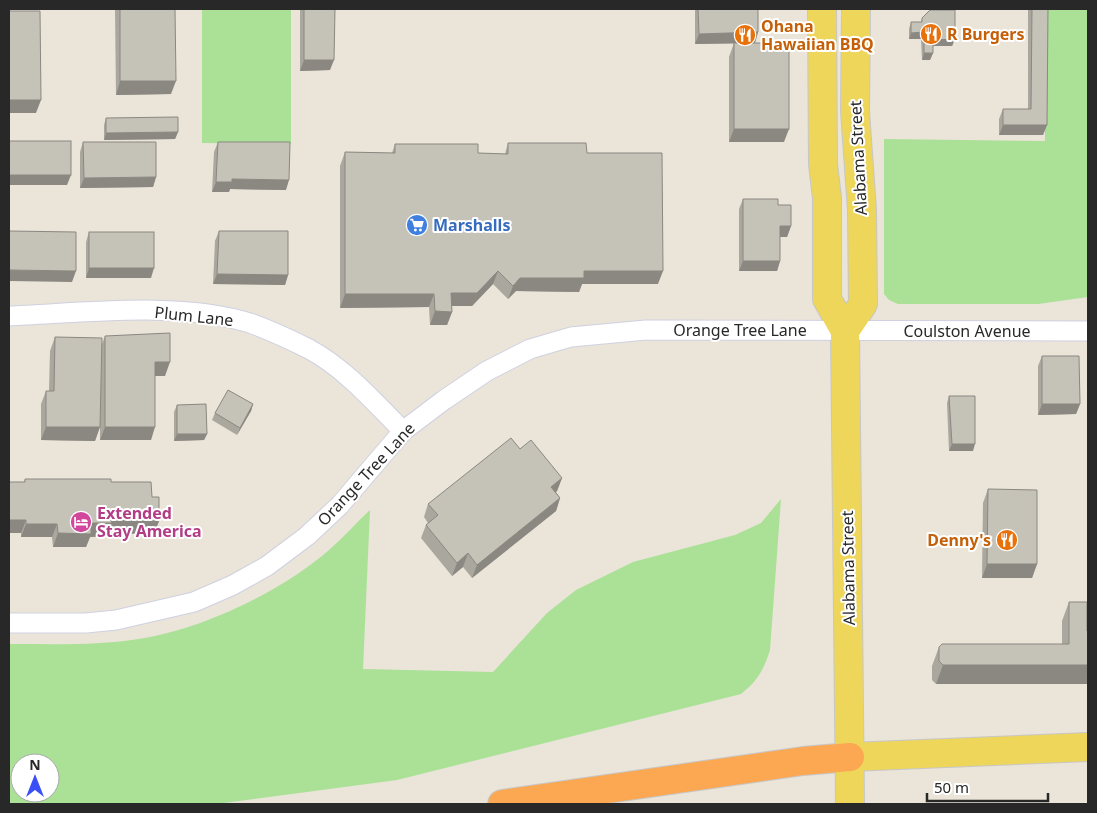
<svg xmlns="http://www.w3.org/2000/svg" width="1097" height="813" font-family="'Noto Sans',sans-serif">
<rect width="100%" height="100%" fill="#eae4d9"/>
<g fill="#aae196" fill-rule="evenodd">
<polygon points="202,9 291,9 291,144 202,143"/>
<polygon points="1045,9 1088,9 1088,297 1038,304 898,304 889,300 884,294 884,139 1045,141"/>
<path d="M781,499L770,650C764,669 758,681 741,694L397,780L216,804H9V644C54,644 100,646 145,638C207,627 282,591 329,550C343,538 356,523 370,510L363,669L493,672L547,613L576,590L633,562L735,535L761,523ZM20,763H50V793H20Z"/>
</g>
<g fill="none" stroke-linecap="round" stroke-linejoin="round">
<g stroke="#cfd1e1" stroke-width="21">
<g id="minor">
<path d="M9,316C82,313 180,301 250,323C269,330 291,340 309,349C346,369 374,402 403,431"/>
<polyline points="9,623 86,623 116,620 194,602 233,585 267,566 307,536 340,505 403,431 444,400 487,371 530,349 571,337 646,330 1088,331"/>
</g>
</g>
<g stroke="#c7c7c7" stroke-width="30">
<g id="primary">
<polyline points="822,9 823,164 827,198 827,299 845,331 850,804"/>
<polyline points="845,331 863,304 862,210 855,111 856,9"/>
<polyline points="850,757 1088,747"/>
</g>
</g>
<g stroke="#c7c7c7" stroke-width="30">
<polyline id="motorway" points="502,804 803,761 850,757"/>
</g>
<use href="#minor" stroke="#fff" stroke-width="19"/>
<use href="#primary" stroke="#eed65b" stroke-width="28"/>
<use href="#motorway" stroke="#fca853" stroke-width="28"/>
</g>
<g fill="#a9a79e">
<polygon points="115,9 175,9 171,94 116,95"/>
<polygon points="300,9 335,9 330,70 300,71"/>
<polygon points="695,9 758,9 758,32 755,43 695,44"/>
<polygon points="1028,9 1048,9 1047,125 1043,135 999,135 999,119 1003,109 1028,109"/>
<polygon points="922,18 955,39 952,46 933,46 933,53 930,60 922,60 921,39 909,39 909,29 911,22 921,22"/>
<polygon points="734,43 784,142 729,142 729,57"/>
<polygon points="106,118 178,132 175,139 104,140 104,125"/>
<polygon points="83,142 156,177 153,187 80,188 80,152"/>
<polygon points="218,142 286,190 230,189 229,192 212,192 214,152"/>
<polygon points="508,143 587,153 658,284 582,284 579,292 516,291 508,299 493,284 472,306 452,306 452,312 447,325 430,325 429,307 340,308 340,166 345,152 392,153 395,144 478,153 505,154"/>
<polygon points="743,199 778,205 791,226 787,237 780,237 780,261 777,271 739,271 739,209"/>
<polygon points="219,231 288,275 285,285 213,284 215,241"/>
<polygon points="89,232 151,278 86,278 86,242"/>
<polygon points="105,336 165,376 155,376 151,440 100,440 100,426 95,441 41,440 41,404 46,391 49,391 50,351 55,337 102,344"/>
<polygon points="1042,356 1080,404 1076,414 1038,415 1038,366"/>
<polygon points="949,396 973,451 949,451 947,403"/>
<polygon points="253,404 251,411 237,435 212,420 215,413"/>
<polygon points="177,405 207,434 204,440 174,441 174,412"/>
<polygon points="520,449 562,478 557,491 556,492 560,498 556,511 472,578 463,567 452,576 421,538 426,525 428,523 424,517 428,504"/>
<polygon points="25,479 111,482 152,497 159,521 154,534 108,533 107,536 90,537 86,547 53,547 52,537 21,537 21,533 9,533"/>
<polygon points="988,489 1037,564 1032,578 982,578 983,503"/>
<polygon points="1069,602 1087,631 1088,684 936,684 932,680 932,666 939,647 1062,644 1062,621"/>
</g>
<g fill="#8a8881">
<polygon points="758,32 755,43 695,44 699,34"/>
<polygon points="924,32 921,39 909,39 911,33"/>
<polygon points="955,39 952,46 930,46 933,40"/>
<polygon points="924,53 933,53 930,60 922,60"/>
<polygon points="304,60 334,60 330,70 300,71"/>
<polygon points="120,81 176,81 171,94 116,95"/>
<polygon points="9,100 41,100 36,113 9,113"/>
<polygon points="1003,125 1047,125 1043,135 999,135"/>
<polygon points="734,129 789,129 784,142 729,142"/>
<polygon points="178,132 175,139 104,140 106,133"/>
<polygon points="9,175 71,175 67,185 9,185"/>
<polygon points="156,177 153,187 80,188 84,178"/>
<polygon points="232,179 289,180 286,190 230,189 229,192 212,192 216,182"/>
<polygon points="780,226 791,226 787,237 776,237"/>
<polygon points="743,261 780,261 777,271 739,271"/>
<polygon points="89,268 154,268 151,278 86,278"/>
<polygon points="9,270 76,271 72,282 9,281"/>
<polygon points="498,271 493,284 472,306 447,306 451,293"/>
<polygon points="584,271 663,271 658,284 582,284 579,292 516,291 508,299 513,286 520,278"/>
<polygon points="217,274 288,275 285,285 213,284"/>
<polygon points="345,294 434,294 429,307 340,308"/>
<polygon points="435,311 452,312 447,325 430,325"/>
<polygon points="155,362 170,362 165,376 150,376"/>
<polygon points="253,404 251,411 237,435 240,428"/>
<polygon points="1042,404 1080,404 1076,414 1038,415"/>
<polygon points="46,427 100,427 95,441 41,440"/>
<polygon points="105,427 155,427 151,440 100,440"/>
<polygon points="177,434 207,434 204,440 174,441"/>
<polygon points="952,444 975,444 973,451 949,451"/>
<polygon points="562,478 557,491 546,500 551,487"/>
<polygon points="560,498 556,511 472,578 477,565"/>
<polygon points="9,520 26,520 21,533 9,533"/>
<polygon points="111,520 159,521 154,534 108,533 107,536 90,537 86,547 53,547 58,533 91,523"/>
<polygon points="26,524 57,524 52,537 21,537"/>
<polygon points="468,553 463,567 452,576 457,563"/>
<polygon points="987,564 1037,564 1032,578 982,578"/>
<polygon points="943,665 1088,665 1088,684 936,684"/>
</g>
<g fill="#c5c2b8" stroke="#8a8881">
<polygon points="120,9 175,9 176,81 120,81"/>
<polygon points="304,9 335,9 334,60 304,60"/>
<polygon points="698,9 758,9 758,32 699,34"/>
<polygon points="1032,9 1048,9 1047,125 1003,125 1003,109 1031,109"/>
<polygon points="930,10 955,10 955,39 933,40 933,53 924,53 924,32 911,33 911,22 922,22 922,18"/>
<polygon points="9,11 40,11 41,100 9,100"/>
<rect x="734" y="43" width="55" height="86"/>
<polygon points="178,117 178,132 106,133 106,118"/>
<rect x="9" y="141" width="62" height="34"/>
<polygon points="83,142 156,142 156,177 84,178"/>
<polygon points="218,142 290,142 289,180 232,179 232,182 216,182"/>
<polygon points="508,143 586,143 587,153 662,153 663,271 584,271 584,278 520,278 513,286 498,271 477,293 451,293 452,312 435,311 434,294 345,294 345,152 395,153 395,144 478,144 478,153 508,154"/>
<polygon points="743,199 778,199 778,205 791,205 791,226 780,226 780,261 743,261"/>
<polygon points="9,231 76,232 76,271 9,270"/>
<polygon points="219,231 288,231 288,275 217,274"/>
<rect x="89" y="232" width="65" height="36"/>
<polygon points="170,333 170,362 155,362 155,427 105,427 105,336"/>
<polygon points="55,337 102,338 100,427 46,427 46,391 54,391"/>
<polygon points="1042,356 1079,356 1080,404 1042,404"/>
<polygon points="228,390 253,404 240,428 215,413"/>
<polygon points="949,396 975,396 975,444 952,444"/>
<polygon points="206,404 207,434 177,434 177,405"/>
<polygon points="511,438 520,449 531,440 562,478 551,487 560,498 477,565 468,553 457,563 426,525 438,515 428,504"/>
<polygon points="25,479 111,479 111,482 151,482 152,497 159,497 159,521 111,520 112,523 91,523 91,534 58,533 57,524 26,524 26,520 9,520 9,482 25,482"/>
<polygon points="988,489 1037,490 1037,564 987,564"/>
<polygon points="1069,602 1087,602 1087,631 1088,631 1088,665 943,665 939,661 939,647 942,644 1069,644"/>
</g>
<defs>
<g id="restaurant-disc" transform="scale(1.125)"><circle r="9.5" fill="#e8710a" stroke="#fff"/><path d="M-5-6h1v4h1v-4h1v4h1v-4h1v5L-1.5 .5V6h-2V.5L-5-1ZM5-6V6H3V1.5H1.5Q1.5-4 5-6Z" fill="#fff"/></g>
<g id="supermarket-disc" transform="scale(1.125)"><circle r="9.5" fill="#3f7fe0" stroke="#fff"/><path d="M-6-5.5h2.5l.6 2H6L4.5 2H-2.5L-4.4-4H-6ZM-1.5 3.2a1.3 1.3 0 1 0 .1 0ZM3 3.2a1.3 1.3 0 1 0 .1 0Z" fill="#fff"/></g>
<g id="hotel-disc" transform="scale(1.125)"><circle r="9.5" fill="#d1479c" stroke="#fff"/><path d="M-6-4.5h1.5V1H6V5H4.5V3h-9V5H-6ZM-4 0a1.8 1.8 0 1 1 3.6 0ZM.5 0V-2.5h3Q6-2.5 6 0Z" fill="#fff"/></g>
</defs>
<g fill-rule="evenodd">
<use href="#restaurant-disc" x="931" y="34"/>
<use href="#restaurant-disc" x="745" y="35"/>
<use href="#supermarket-disc" x="417" y="225"/>
<use href="#hotel-disc" x="81" y="522"/>
<use href="#restaurant-disc" x="1007" y="540"/>
</g>
<g text-anchor="middle" dominant-baseline="central" stroke-width="4" stroke-linejoin="round" paint-order="stroke">
<g font-size="16" font-weight="bold" fill="#c56008" stroke="#fff" text-anchor="start">
<text x="761" y="26">Ohana<tspan x="761" dy="18">Hawaiian BBQ</tspan></text>
<text x="947" y="34">R Burgers</text>
<text x="991" y="540" text-anchor="end">Denny's</text>
</g>
<g font-size="16" fill="#282828" stroke="#fff">
<text transform="translate(858 158) rotate(-93)">Alabama Street</text>
<text transform="translate(194 316) rotate(6)">Plum Lane</text>
<text x="740" y="330">Orange Tree Lane</text>
<text x="967" y="331">Coulston Avenue</text>
<text transform="translate(366 474) rotate(-47)">Orange Tree Lane</text>
<text transform="translate(848 568) rotate(-91)">Alabama Street</text>
</g>
<g font-size="16" font-weight="bold" fill="#366cbe" stroke="#fff" text-anchor="start">
<text x="433" y="225">Marshalls</text>
</g>
<g font-size="16" font-weight="bold" fill="#b23c85" stroke="#fff" text-anchor="start">
<text x="97" y="513">Extended<tspan x="97" dy="18">Stay America</tspan></text>
</g>
</g>
<rect width="1097" height="813" fill="none" stroke="#282828" stroke-width="20"/>
<g transform="translate(35 778)"><circle r="24" fill="#ffffff" stroke="#a9a9a9"/>
<path d="M0-4L9 19L0 12L-9 19Z" fill="#3a4ff7"/>
<text y="-8" font-size="14" font-weight="bold" text-anchor="middle" fill="#282828">N</text>
</g>
<path d="M927 793v8h121v-8" fill="none" stroke="#282828" stroke-width="2.5"/>
<text x="934" y="793" font-size="15" fill="#282828" stroke="#ffffff" stroke-width="4" paint-order="stroke">50 m</text>
</svg>
